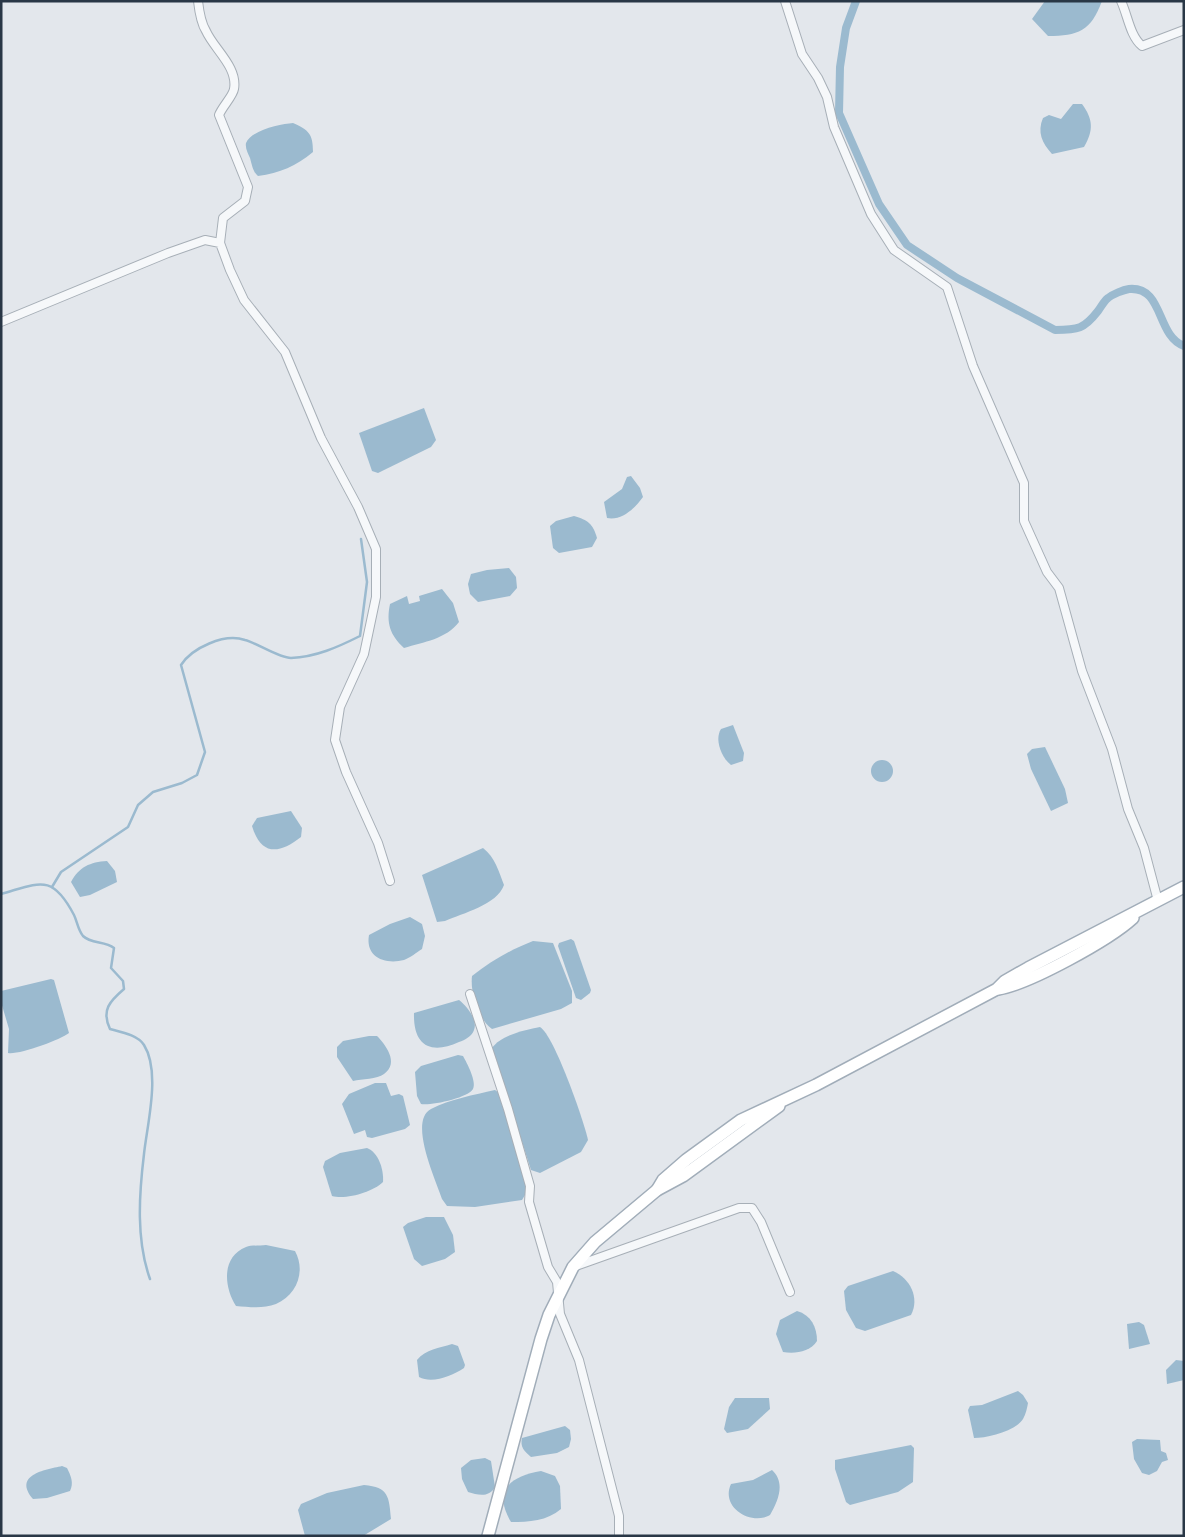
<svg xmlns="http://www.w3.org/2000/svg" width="1185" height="1537" font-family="Lato,sans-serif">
<rect width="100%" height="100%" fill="#e3e7ec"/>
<g fill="#9bbacf">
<path d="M1045,1H1102C1091,31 1078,36 1048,36L1032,19Z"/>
<path d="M1073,104H1082C1093,119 1094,130 1084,147L1052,154C1042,143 1037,132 1043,118L1049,115L1061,119Z"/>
<path d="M293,123C309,130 313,134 313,152C296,166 280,173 258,176C253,172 252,165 250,158C248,154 245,148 246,143C251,130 281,124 293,123Z"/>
<polygon points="424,408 436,440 431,447 378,473 372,471 359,433"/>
<path d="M631,476L640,488L643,497C635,508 622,521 607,518L604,502L622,489L627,477Z"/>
<path d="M574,516C588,520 593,524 597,538L592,547L559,553L553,548L550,526L556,521Z"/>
<polygon points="509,568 516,577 517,588 510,596 478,602 470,594 468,584 471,574 487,570"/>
<path d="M442,589L453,603L459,622C446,639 424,642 404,648C390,635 386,623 390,604L407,596L409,604L420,601L419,596Z"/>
<path d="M733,725L744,753L743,761L731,765C722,758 714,740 721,729Z"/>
<polygon points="1045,747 1065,789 1068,803 1051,811 1031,769 1027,754 1032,749"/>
<circle cx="882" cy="771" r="11"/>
<path d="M291,811L302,828L301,837C278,855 261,855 252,826L257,818Z"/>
<path d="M483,848C495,857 499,872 504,885C497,905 463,913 445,921L437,922L422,875Z"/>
<path d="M107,861L115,871L117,882L90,895L80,897L71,882C79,867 90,862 107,861Z"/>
<path d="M410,917L422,924L425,936L422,949C417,952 410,958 404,960C385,965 365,957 369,935L390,924Z"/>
<polygon points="571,939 574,941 591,990 590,993 581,1000 576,998 558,946 559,943"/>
<path d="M533,941L553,943L572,991V1003L561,1009L492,1029C478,1019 470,992 472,976C491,961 510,950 533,941Z"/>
<path d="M51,979L54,980L69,1033C60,1040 19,1055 8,1053L9,1029L1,1002V991Z"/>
<path d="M459,1000C467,1006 478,1020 474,1030C472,1036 465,1040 459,1042C431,1055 413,1046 414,1013Z"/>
<path d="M540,1027C554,1035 584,1121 588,1140L581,1152L540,1173L531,1170L492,1048C501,1035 525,1030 540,1027Z"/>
<path d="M369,1036H377C385,1044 400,1063 384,1074C377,1079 362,1079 353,1081L337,1057V1047L343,1041Z"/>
<path d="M458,1055L463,1056C467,1063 477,1082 473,1089C468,1098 430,1106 421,1104L417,1096L415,1072L421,1066Z"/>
<polygon points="375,1083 386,1083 391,1096 399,1094 403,1096 410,1125 405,1129 372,1138 367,1137 365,1130 354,1134 342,1104 349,1094"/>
<path d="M495,1090L503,1096L528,1190L522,1200L475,1207L447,1206L442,1199C436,1180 408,1121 431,1109C450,1099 474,1095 495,1090Z"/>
<path d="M367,1148C378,1152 384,1169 383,1182C373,1192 346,1200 332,1196L323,1167L325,1161L340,1153Z"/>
<polygon points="426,1217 444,1217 453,1235 455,1252 445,1259 422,1266 414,1259 403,1227 408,1223"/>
<path d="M266,1245L295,1251C306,1271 297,1295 276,1304C263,1309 249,1307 236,1306C224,1287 221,1257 246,1247C251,1245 260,1246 266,1245Z"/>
<path d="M893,1271C910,1278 920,1298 911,1315L865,1331L856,1328L846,1310L844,1291L848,1286Z"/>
<path d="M797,1311C811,1315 817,1327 817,1341C810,1352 795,1354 783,1352L776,1334L780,1320Z"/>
<polygon points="1139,1322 1144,1325 1150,1344 1129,1349 1127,1324"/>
<path d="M452,1344L458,1346L465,1365L464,1368C452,1376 432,1384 419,1377L417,1360C426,1349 439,1348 452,1344Z"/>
<polygon points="1176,1360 1184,1361 1184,1380 1167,1384 1166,1370"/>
<path d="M1018,1391L1023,1395L1028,1403C1027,1408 1026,1414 1023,1419C1016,1431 987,1438 974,1438L968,1410L970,1406L982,1405Z"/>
<polygon points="735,1398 769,1398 770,1409 748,1429 727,1433 724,1429 729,1407"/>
<path d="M565,1426L570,1430L571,1439L569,1447L557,1453L531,1457C524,1451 520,1447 522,1438Z"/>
<polygon points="1137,1439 1160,1440 1161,1451 1166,1453 1168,1460 1162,1462 1157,1471 1149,1475 1142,1473 1134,1459 1132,1442"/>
<polygon points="911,1445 914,1448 913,1482 898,1492 850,1505 846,1502 835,1469 835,1460"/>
<path d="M485,1458L491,1461L495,1487C489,1498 478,1495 468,1492L462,1479L461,1468L471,1460Z"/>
<path d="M62,1466L67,1468C71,1476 74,1483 70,1491L47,1498L33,1499C13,1475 44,1470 62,1466Z"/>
<path d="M772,1470C786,1483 778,1501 770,1515C751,1526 720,1507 731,1484L753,1480Z"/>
<path d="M541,1471L555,1476L560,1486L561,1509C547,1521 529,1522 511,1522C492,1490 511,1476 541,1471Z"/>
<path d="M364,1485C389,1487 389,1497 391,1519L363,1536H305L298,1510L301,1504L327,1493Z"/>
</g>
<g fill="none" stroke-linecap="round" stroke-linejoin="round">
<g stroke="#9bbacf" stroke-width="2.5">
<path d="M52,887L61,872L128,827L138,805L153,792L182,783L197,775L205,752L181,665C192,648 224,633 245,640C257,643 279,658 291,658C316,657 338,647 360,636L367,582L361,539"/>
<path d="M1,894C40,883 52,873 74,915C77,921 78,930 83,936C91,944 105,941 114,948L111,968L123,981L124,989C110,1001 101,1010 110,1029C121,1032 138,1035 144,1045C161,1072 147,1125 144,1154C139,1195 136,1240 150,1279"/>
</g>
<path stroke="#9bbacf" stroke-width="8" d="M856,1L846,28L840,67L839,113L879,204L907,245L957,278L1055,330C1078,330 1084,329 1098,311C1101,307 1104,301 1108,298C1113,294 1123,290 1129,289C1164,286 1156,336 1184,346"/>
<g stroke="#a7afb7" stroke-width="10">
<g id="minor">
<path d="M198,1C199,10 201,23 206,31C214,49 238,67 234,89C233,96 222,107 219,115L248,187L245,201L223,218L220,243"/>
<polyline points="785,1 802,54 818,78 827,97 834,127 871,214 894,250 947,287 973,366 1024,483 1024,521 1047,572 1059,588 1082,671 1112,749 1128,809 1144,848 1158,901"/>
<path d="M1121,1C1128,16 1130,36 1142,46L1184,30"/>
<polyline points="1,322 168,253 205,240 220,243 230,270 244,300 285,352 321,438 358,507 376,549 376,597 364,654 340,707 335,740 346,772 378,843 390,881"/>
<polyline points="470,994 508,1109 530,1186 529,1202 548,1267 557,1282 560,1314 579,1360 619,1516 619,1536"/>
<polyline points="573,1267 739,1208 752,1208 761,1222 790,1292"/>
</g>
</g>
<g stroke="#a1adb9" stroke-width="14">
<g id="primary">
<path d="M998,989C1029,984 1109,940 1133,918"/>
<polyline points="657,1190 663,1180 686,1160 741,1120 816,1085 997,989 1005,981 1028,968 1184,887"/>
<polyline points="488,1536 541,1339 549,1315 573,1267 595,1242 657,1190 683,1176 779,1106"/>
</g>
</g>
<use href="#minor" stroke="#f6f8fa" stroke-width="8"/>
<use href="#primary" stroke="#fff" stroke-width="11"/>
</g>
<rect width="1185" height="1537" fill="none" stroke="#293746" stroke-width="5"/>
</svg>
